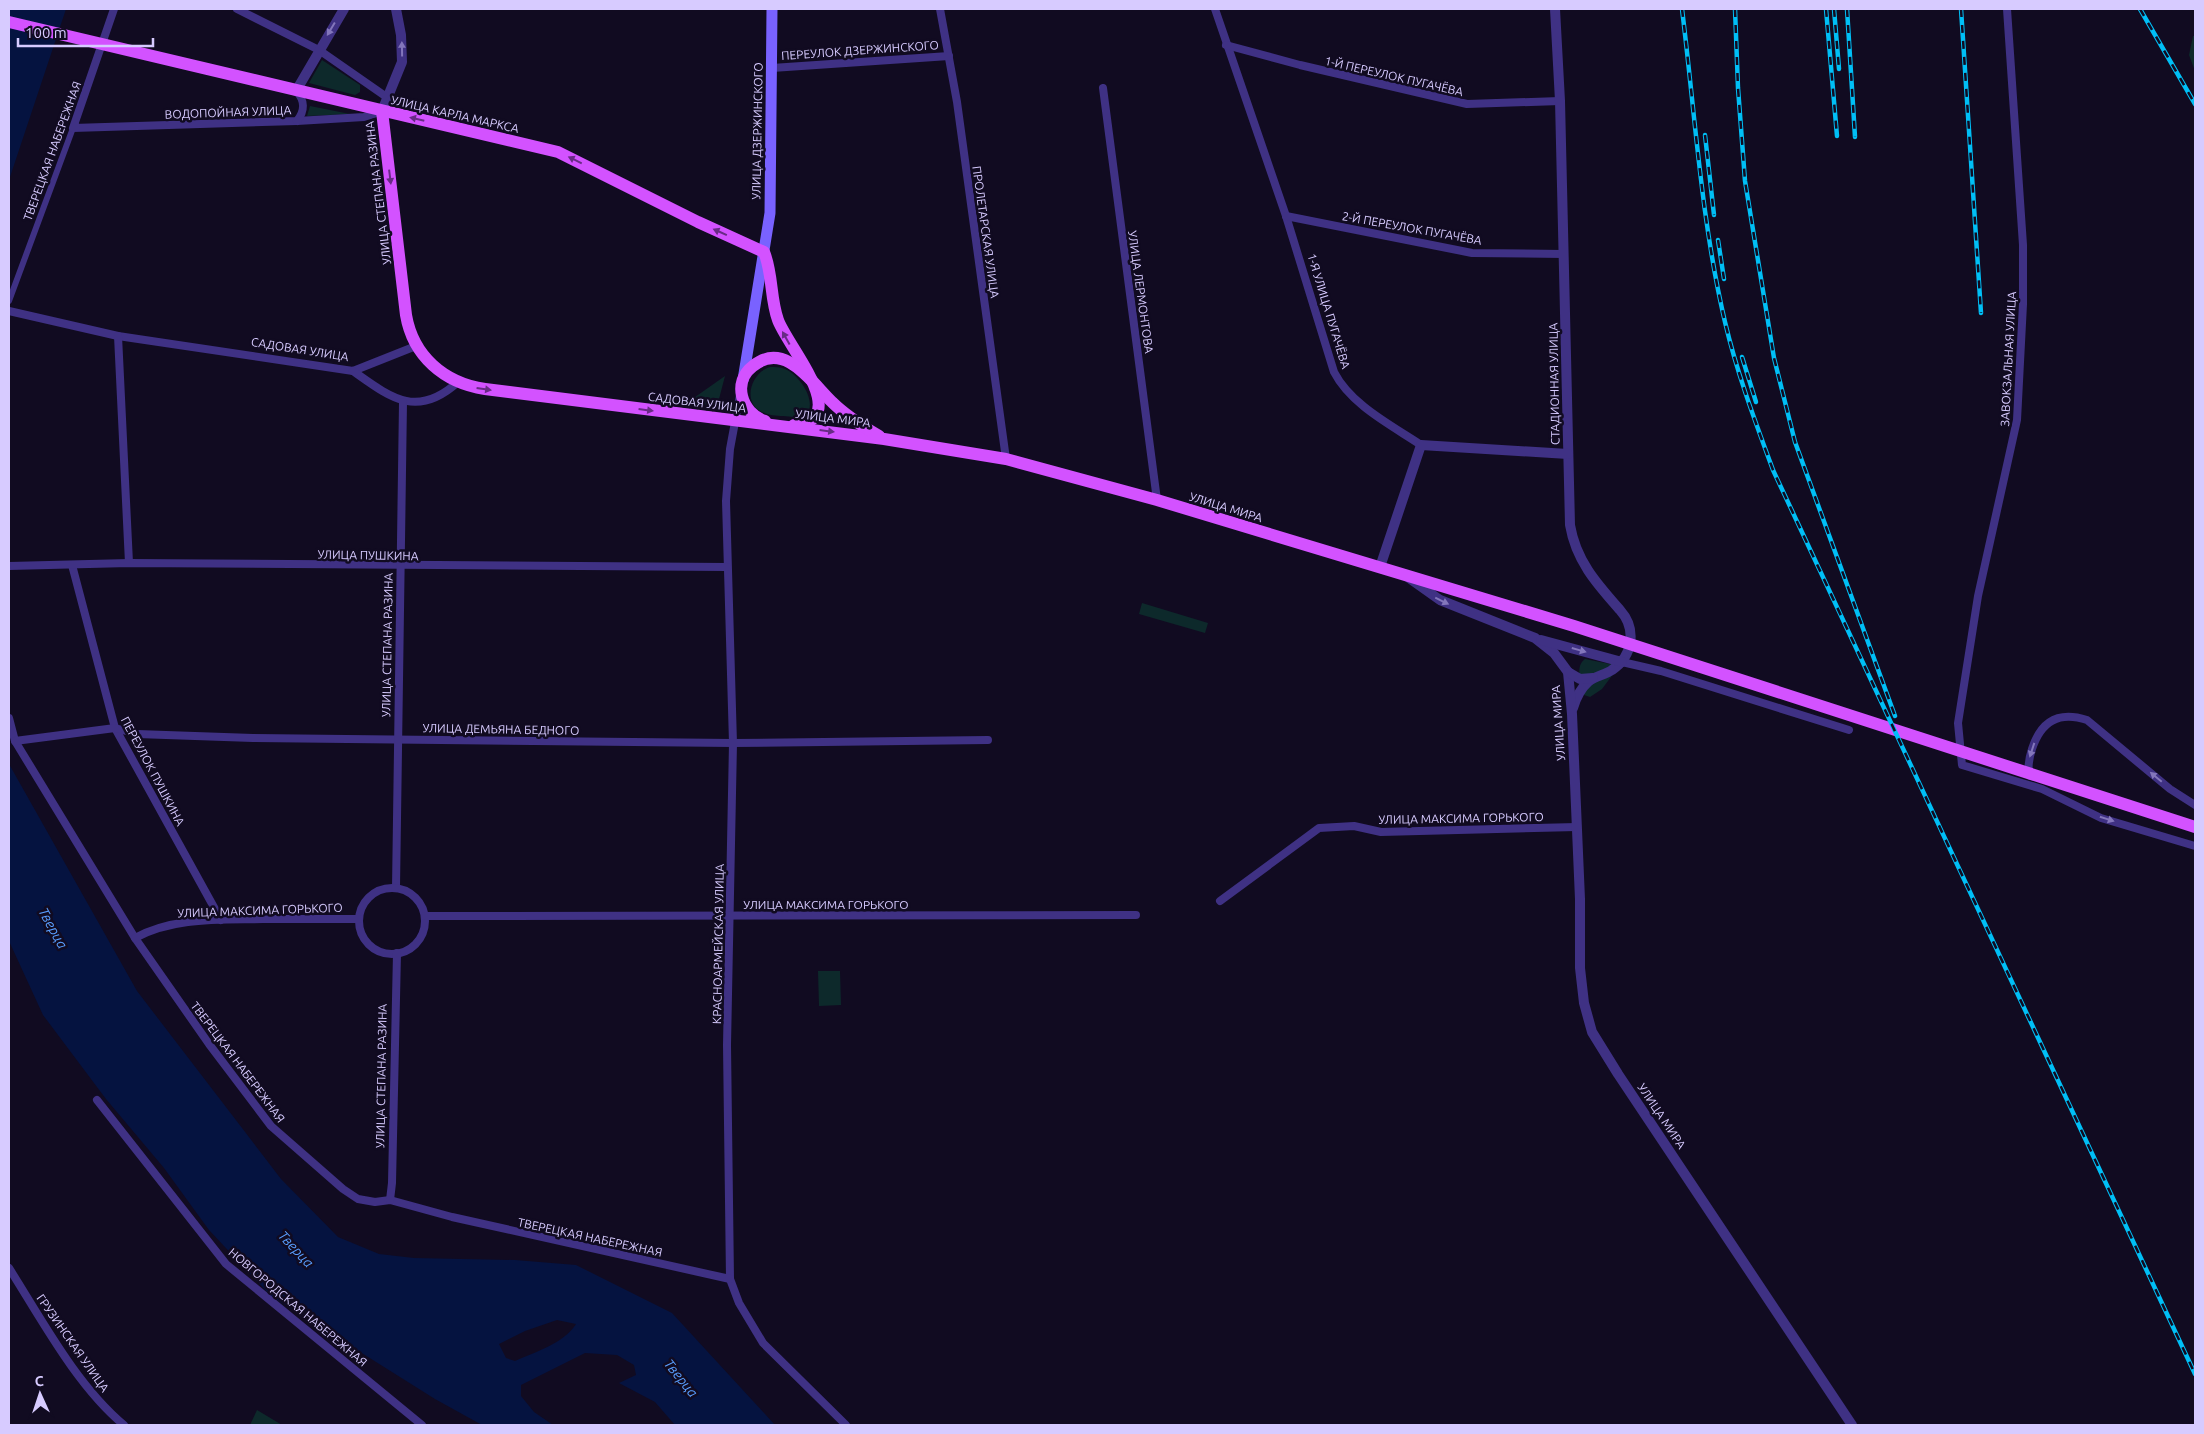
<svg xmlns="http://www.w3.org/2000/svg" width="2204" height="1434" font-family="Ubuntu,sans-serif">
<rect width="100%" height="100%" fill="#110b21"/>
<g fill="#0d292b">
<polygon points="2193,36 2195,36 2195,71 2189,55"/>
<polygon points="322,60 360,85 360,92 355,95 309,83"/>
<polygon points="310,106 350,114 307,116"/>
<path d="M770,367C775,367 780,367 785,369C799,375 817,400 807,414C799,418 792,417 783,416C776,416 767,415 760,411C742,400 752,372 770,367Z"/>
<polygon points="725,376 719,399 709,405 688,402"/>
<polygon points="1142,603 1208,623 1205,633 1139,614"/>
<path d="M1585,659L1615,665L1617,669L1602,689L1590,697L1584,695L1582,691C1581,681 1575,666 1585,659Z"/>
<polygon points="818,971 840,971 841,1005 819,1006"/>
<polygon points="257,1410 282,1425 250,1425"/>
</g>
<g fill="#051340" fill-rule="evenodd">
<polygon points="9,9 66,9 9,180"/>
<path d="M9,764L137,991L281,1179L338,1237L379,1254L414,1258L515,1260L576,1265L672,1313L775,1425H675L655,1402L619,1383L636,1375L634,1365L617,1355L585,1353L521,1385V1396L534,1412L553,1425H482L435,1399L271,1296L209,1230L164,1168L106,1099L43,1015L9,941ZM557,1320L576,1324C564,1343 536,1352 515,1361L506,1358L499,1344L525,1331Z"/>
</g>
<g fill="none" stroke-linecap="round" stroke-linejoin="round">
<polyline stroke="#3f3184" stroke-width="6" points="9,301 73,128"/>
<g stroke="#3f3184" stroke-width="8">
<polyline points="114,9 73,128 297,121 364,117 380,112"/>
<polyline points="237,9 319,50 388,98"/>
<polyline points="940,9 957,102 1006,459"/>
<path d="M1215,9L1286,216L1334,372C1351,405 1391,425 1421,445"/>
<polyline points="2007,9 2023,245 2023,304 2017,420 1978,596 1958,723 1962,765 2042,789 2101,818 2195,846"/>
<polyline points="1226,45 1300,65 1467,104 1560,101"/>
<polyline points="772,68 949,56"/>
<polyline points="1103,88 1157,500"/>
<path d="M296,91C305,100 305,111 297,121"/>
<polyline points="1286,216 1472,253 1564,254"/>
<polyline points="9,311 118,336 353,371 416,346"/>
<polyline points="118,336 129,563"/>
<path d="M353,371C391,398 417,419 458,382"/>
<polyline points="740,395 730,449 726,501 733,743 727,1045 730,1279 739,1303 763,1343 846,1425"/>
<polyline points="72,565 115,728 221,920"/>
<polyline points="9,566 129,563 727,567"/>
<polyline points="1622,662 1661,671 1849,730"/>
<polyline points="9,718 15,741 135,938 209,1044 271,1126 343,1189 358,1199 375,1202 390,1200 452,1217 730,1279"/>
<polyline points="15,741 115,728 137,734 253,738 733,743 988,740"/>
<path d="M2030,776C2027,767 2029,758 2032,749C2041,721 2059,711 2087,720L2170,789L2195,805"/>
<polyline points="396,888 403,402"/>
<circle cx="392" cy="921" r="33"/>
<polyline points="1220,901 1319,828 1354,826 1381,832 1577,827"/>
<polyline points="425,916 1136,915"/>
<path d="M135,938C173,917 220,920 263,919C295,919 327,919 359,919"/>
<polyline points="97,1100 226,1264 422,1425"/>
<polyline points="390,1200 392,1183 397,953"/>
<path d="M9,1268C42,1320 77,1386 124,1425"/>
</g>
<g stroke="#3f3184" stroke-width="10">
<path d="M1555,9L1560,101L1570,525C1576,561 1597,584 1620,610C1637,629 1633,656 1612,670C1605,675 1595,676 1588,682C1580,689 1576,698 1573,708"/>
<polyline points="296,91 344,9"/>
<polyline points="382,111 402,62 401,35 396,9"/>
<polyline points="1380,567 1421,445 1568,454"/>
<polyline points="1409,578 1440,600 1535,638 1554,653 1568,672 1572,714 1580,899 1580,968 1584,1003 1592,1032 1618,1074 1852,1425"/>
<polyline points="1541,640 1622,662"/>
<polyline points="1568,672 1580,679 1593,678"/>
</g>
<polyline stroke="#7962ff" stroke-width="11" points="743,380 770,213 772,9"/>
<g stroke="#d352ff" stroke-width="12">
<path d="M9,22L558,152L698,222L764,252C773,274 770,298 778,320C787,346 854,420 794,425"/>
<path d="M382,111L406,315C413,356 444,383 485,389L884,439L1006,459L1157,500L1574,626L2195,827"/>
<path d="M765,421C741,413 732,382 753,366C785,340 812,383 832,402C846,416 862,426 879,436"/>
</g>
<g stroke="#00bff6" stroke-width="4.5">
<g id="rail">
<path d="M1682,9C1695,113 1701,220 1725,322C1737,373 1755,421 1773,470L2195,1374"/>
<polyline points="1735,9 1738,88 1745,181 1774,358 1795,442 1895,716"/>
<polyline points="1826,9 1837,136"/>
<polyline points="1834,9 1839,69"/>
<polyline points="1847,9 1855,137"/>
<polyline points="1961,9 1981,313"/>
<polyline points="2140,9 2195,104"/>
<polyline points="1705,135 1714,215"/>
<polyline points="1718,240 1724,279"/>
<polyline points="1742,357 1756,402"/>
</g>
</g>
<use href="#rail" stroke="#110b21" stroke-width="2.5" stroke-dasharray="8" stroke-linecap="butt"/>
</g>
<defs><path id="oneway-solid" d="M-6-.8H1V-3.2L6.5 0L1 3.2V.8H-6Z" transform="scale(1.25)"/></defs>
<g fill="#8376bb">
<use href="#oneway-solid" transform="translate(331 29) rotate(121)"/>
<use href="#oneway-solid" transform="translate(402 49) rotate(-91)"/>
<use href="#oneway-solid" transform="translate(1442 601) rotate(26)"/>
<use href="#oneway-solid" transform="translate(1579 650) rotate(16)"/>
<use href="#oneway-solid" transform="translate(2032 750) rotate(108)"/>
<use href="#oneway-solid" transform="translate(2156 777) rotate(-140)"/>
<use href="#oneway-solid" transform="translate(2107 819) rotate(18)"/>
</g>
<g fill="#682b85">
<use href="#oneway-solid" transform="translate(417 119) rotate(-167)"/>
<use href="#oneway-solid" transform="translate(575 160) rotate(-154)"/>
<use href="#oneway-solid" transform="translate(390 177) rotate(83)"/>
<use href="#oneway-solid" transform="translate(720 232) rotate(-156)"/>
<use href="#oneway-solid" transform="translate(786 338) rotate(-119)"/>
<use href="#oneway-solid" transform="translate(484 389) rotate(8)"/>
<use href="#oneway-solid" transform="translate(646 410) rotate(7)"/>
<use href="#oneway-solid" transform="translate(827 431) rotate(7)"/>
</g>
<g text-anchor="middle" dominant-baseline="central" stroke-width="5" stroke-linejoin="round" paint-order="stroke">
<g font-size="12" fill="#d7cbff" stroke="#110b21">
<text transform="translate(860 50) rotate(-4)">ПЕРЕУЛОК ДЗЕРЖИНСКОГО</text>
<text transform="translate(1394 76) rotate(13)">1-Й ПЕРЕУЛОК ПУГАЧЁВА</text>
<text transform="translate(228 112) rotate(-2)">ВОДОПОЙНАЯ УЛИЦА</text>
<text transform="translate(455 114) rotate(13)">УЛИЦА КАРЛА МАРКСА</text>
<text transform="translate(757 131) rotate(-89)">УЛИЦА ДЗЕРЖИНСКОГО</text>
<text transform="translate(52 151) rotate(-70)">ТВЕРЕЦКАЯ НАБЕРЕЖНАЯ</text>
<text transform="translate(378 193) rotate(-97)">УЛИЦА СТЕПАНА РАЗИНА</text>
<text transform="translate(1412 228) rotate(10)">2-Й ПЕРЕУЛОК ПУГАЧЁВА</text>
<text transform="translate(986 232) rotate(82)">ПРОЛЕТАРСКАЯ УЛИЦА</text>
<text transform="translate(1141 292) rotate(82)">УЛИЦА ЛЕРМОНТОВА</text>
<text transform="translate(1329 311) rotate(73)">1-Я УЛИЦА ПУГАЧЁВА</text>
<text transform="translate(300 349) rotate(9)">САДОВАЯ УЛИЦА</text>
<text transform="translate(2008 359) rotate(-87)">ЗАВОКЗАЛЬНАЯ УЛИЦА</text>
<text transform="translate(1554 384) rotate(-91)">СТАДИОННАЯ УЛИЦА</text>
<text transform="translate(697 402) rotate(7)">САДОВАЯ УЛИЦА</text>
<text transform="translate(833 418) rotate(7)">УЛИЦА МИРА</text>
<text transform="translate(1226 507) rotate(17)">УЛИЦА МИРА</text>
<text transform="translate(368 555) rotate(1)">УЛИЦА ПУШКИНА</text>
<text transform="translate(387 645) rotate(-89)">УЛИЦА СТЕПАНА РАЗИНА</text>
<text transform="translate(1558 723) rotate(-94)">УЛИЦА МИРА</text>
<text transform="translate(501 729) rotate(1)">УЛИЦА ДЕМЬЯНА БЕДНОГО</text>
<text transform="translate(153 771) rotate(62)">ПЕРЕУЛОК ПУШКИНА</text>
<text transform="translate(1461 818) rotate(-1)">УЛИЦА МАКСИМА ГОРЬКОГО</text>
<text x="826" y="904">УЛИЦА МАКСИМА ГОРЬКОГО</text>
<text transform="translate(260 910) rotate(-2)">УЛИЦА МАКСИМА ГОРЬКОГО</text>
<text transform="translate(718 944) rotate(-89)">КРАСНОАРМЕЙСКАЯ УЛИЦА</text>
<text transform="translate(238 1062) rotate(53)">ТВЕРЕЦКАЯ НАБЕРЕЖНАЯ</text>
<text transform="translate(381 1076) rotate(-89)">УЛИЦА СТЕПАНА РАЗИНА</text>
<text transform="translate(1662 1116) rotate(56)">УЛИЦА МИРА</text>
<text transform="translate(590 1237) rotate(12)">ТВЕРЕЦКАЯ НАБЕРЕЖНАЯ</text>
<text transform="translate(298 1307) rotate(40)">НОВГОРОДСКАЯ НАБЕРЕЖНАЯ</text>
<text transform="translate(73 1343) rotate(55)">ГРУЗИНСКАЯ УЛИЦА</text>
</g>
<g font-size="14" font-style="italic" fill="#599eff" stroke="#110b21">
<text transform="translate(53 928) rotate(61)">Тверца</text>
<text transform="translate(296 1249) rotate(47)">Тверца</text>
<text transform="translate(681 1378) rotate(51)">Тверца</text>
</g>
</g>
<rect width="2204" height="1434" fill="none" stroke="#d7cbff" stroke-width="20"/>
<g transform="translate(40 1394) rotate(357)" stroke="#110b21" stroke-width="4" paint-order="stroke">
<path d="M0-4L9 19L0 12L-9 19Z" fill="#d7cbff"/>
<text y="-8" font-size="14" font-weight="bold" text-anchor="middle" fill="#d7cbff">С</text>
</g>
<path d="M18 38v8h135v-8" fill="none" stroke="#d7cbff" stroke-width="2.5"/>
<text x="25" y="38" font-size="15" fill="#d7cbff" stroke="#110b21" stroke-width="4" paint-order="stroke">100 m</text>
</svg>
